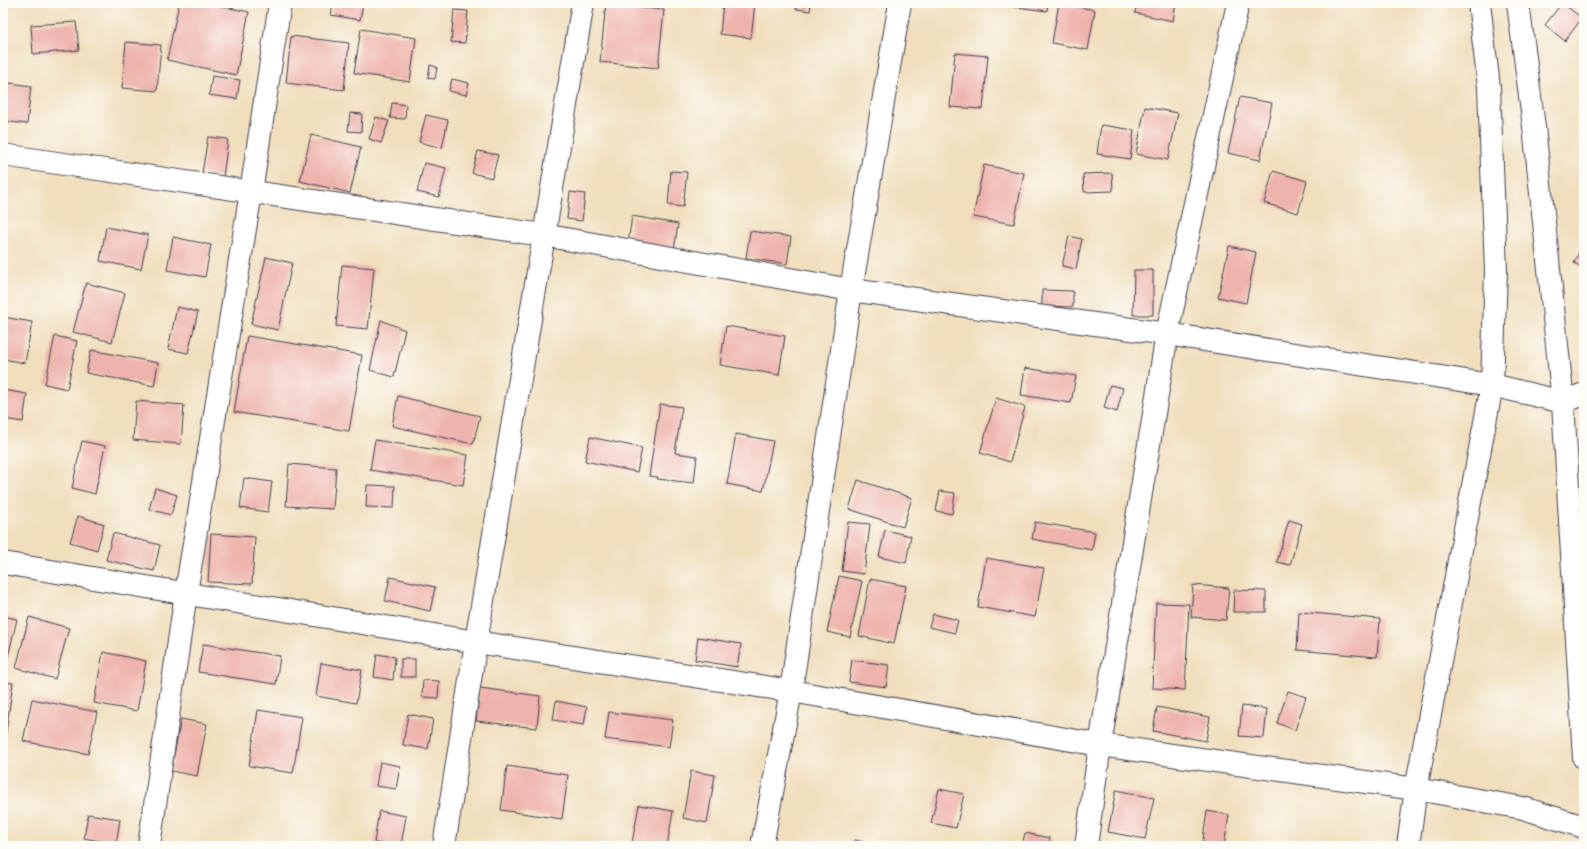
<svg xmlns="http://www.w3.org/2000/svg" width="1587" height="849" font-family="Sriracha,sans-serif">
<rect width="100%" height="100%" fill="#fdfcf7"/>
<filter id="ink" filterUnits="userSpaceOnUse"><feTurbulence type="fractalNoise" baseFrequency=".025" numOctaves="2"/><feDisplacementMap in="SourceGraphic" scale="8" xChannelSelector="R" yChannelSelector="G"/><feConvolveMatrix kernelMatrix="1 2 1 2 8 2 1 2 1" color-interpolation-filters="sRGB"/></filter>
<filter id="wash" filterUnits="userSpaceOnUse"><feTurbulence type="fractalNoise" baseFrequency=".012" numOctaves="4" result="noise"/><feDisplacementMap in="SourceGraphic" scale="16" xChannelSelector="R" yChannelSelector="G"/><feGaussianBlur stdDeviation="0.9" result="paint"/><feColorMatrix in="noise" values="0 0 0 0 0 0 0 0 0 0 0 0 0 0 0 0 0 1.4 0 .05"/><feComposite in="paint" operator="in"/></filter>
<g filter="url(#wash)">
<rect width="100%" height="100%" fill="#f0debc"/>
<g id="blocks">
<g fill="#eeb3ac">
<polygon points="179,3 206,3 249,12 236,75 167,60"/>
<polygon points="333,3 363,4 360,20 331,15"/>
<polygon points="723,3 755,3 751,38 720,34"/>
<polygon points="797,3 811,3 810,11 796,9"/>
<polygon points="986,3 1048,3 1047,11"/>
<polygon points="1059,3 1095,10 1088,50 1052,43"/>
<polygon points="1137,3 1176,3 1173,21 1135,13"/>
<polygon points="1562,3 1582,18 1565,41 1545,25"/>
<polygon points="606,4 664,10 658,68 600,62"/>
<polygon points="454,10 468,11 465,43 451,42"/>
<polygon points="76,22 79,50 33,54 31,25"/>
<polygon points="361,29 416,38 410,82 354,73"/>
<polygon points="291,36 349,43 344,90 286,83"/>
<polygon points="126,42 161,45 157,91 122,88"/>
<polygon points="955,53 988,56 983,109 950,107"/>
<polygon points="430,65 437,67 435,79 428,78"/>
<polygon points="212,76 240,80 237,99 209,95"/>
<polygon points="452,79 469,83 466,95 449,91"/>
<polygon points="3,82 31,86 27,124 3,121"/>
<polygon points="1240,97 1272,103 1260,160 1228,153"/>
<polygon points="392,103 406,105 405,119 390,118"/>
<polygon points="1145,107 1178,113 1168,160 1136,154"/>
<polygon points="350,113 362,114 361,132 348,131"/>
<polygon points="426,115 448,120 442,148 419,142"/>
<polygon points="376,117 389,121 381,143 369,139"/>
<polygon points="1101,125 1134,130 1130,159 1097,154"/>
<polygon points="311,135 361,147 350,193 300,181"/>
<polygon points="208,137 228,139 223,177 202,173"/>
<polygon points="478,151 498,155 492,178 472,173"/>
<polygon points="424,163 446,168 439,197 417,192"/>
<polygon points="984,165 1024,173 1014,224 973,217"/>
<polygon points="671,171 687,172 683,207 668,205"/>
<polygon points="1273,171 1307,181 1298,213 1264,203"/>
<polygon points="1112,173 1113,191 1084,192 1083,174"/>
<polygon points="570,192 585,194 582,221 567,219"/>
<polygon points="632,216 678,224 674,251 628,244"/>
<polygon points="106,227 148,235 141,269 100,261"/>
<polygon points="750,231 791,237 787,264 746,258"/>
<polygon points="1069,236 1082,239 1076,269 1062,266"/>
<polygon points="173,237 211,245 205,277 167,270"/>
<polygon points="1584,243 1584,268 1574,263"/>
<polygon points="1229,246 1256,252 1246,303 1218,297"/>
<polygon points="266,257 292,263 278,330 251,324"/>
<polygon points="342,265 374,268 368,329 336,326"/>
<polygon points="1134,270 1153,270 1153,315 1133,315"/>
<polygon points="86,283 125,293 112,342 73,332"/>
<polygon points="1042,290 1073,291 1073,307 1042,306"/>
<polygon points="177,307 198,312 188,353 168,349"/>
<polygon points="3,317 32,322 25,363 3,359"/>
<polygon points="381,320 405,330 394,377 370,370"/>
<polygon points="726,326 785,336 779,375 720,365"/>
<polygon points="55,336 77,341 67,389 45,384"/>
<polygon points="247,336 362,355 349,431 234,412"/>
<polygon points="91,350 158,363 154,386 86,373"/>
<polygon points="1025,368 1076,376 1071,403 1021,395"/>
<polygon points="1110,385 1123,388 1117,412 1104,408"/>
<polygon points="3,390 27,394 23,422 3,419"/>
<polygon points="398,396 480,416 473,444 392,426"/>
<polygon points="996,398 1025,407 1010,462 980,453"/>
<polygon points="136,401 184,405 181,444 133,440"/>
<polygon points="660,404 682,407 675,453 697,456 694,483 657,479 658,477 649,476"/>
<polygon points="736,434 773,441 763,491 727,484"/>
<polygon points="590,437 642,448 637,472 585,461"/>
<polygon points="375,440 468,455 463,485 370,470"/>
<polygon points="82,441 105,446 95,494 72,488"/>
<polygon points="289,464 336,468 333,509 286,506"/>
<polygon points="244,478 272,482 268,512 240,508"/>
<polygon points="858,480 912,498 903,527 849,509"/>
<polygon points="367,485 395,486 394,508 366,507"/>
<polygon points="155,488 177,495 171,515 149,509"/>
<polygon points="940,491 955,493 952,514 936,511"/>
<polygon points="78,516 104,524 97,550 70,542"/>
<polygon points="1289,520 1302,524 1290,565 1277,562"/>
<polygon points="848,522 870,524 864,574 842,571"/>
<polygon points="1035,522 1095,532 1092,550 1032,539"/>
<polygon points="885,530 911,536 906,563 879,557"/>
<polygon points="113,533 160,545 154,571 106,560"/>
<polygon points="211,534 255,537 252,584 208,582"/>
<polygon points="986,558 1044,568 1035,617 978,607"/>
<polygon points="839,576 862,581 850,637 827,632"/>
<polygon points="390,577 435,587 430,611 385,601"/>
<polygon points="870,579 906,586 894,644 859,636"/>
<polygon points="1193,585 1229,588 1226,620 1191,617"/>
<polygon points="1234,590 1266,591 1266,612 1233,612"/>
<polygon points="1156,603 1189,604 1185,690 1152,688"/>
<polygon points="1299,612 1380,619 1377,657 1297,650"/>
<polygon points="933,614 958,620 955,633 929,627"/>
<polygon points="3,616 17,619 8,657 3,656"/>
<polygon points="29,617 69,628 55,679 16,668"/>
<polygon points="698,637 741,644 737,667 695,660"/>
<polygon points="203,644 280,656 276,684 198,672"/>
<polygon points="103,652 146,661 137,711 94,703"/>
<polygon points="377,654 395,657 393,680 374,677"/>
<rect x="401" y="659" width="14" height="18"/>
<polygon points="852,660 889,665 886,687 849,682"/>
<polygon points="321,663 362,670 356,703 316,696"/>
<polygon points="423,680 439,681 438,698 422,697"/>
<polygon points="3,682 13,683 5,739 3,738"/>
<polygon points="480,688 540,696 537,728 476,721"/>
<polygon points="1288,691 1306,697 1295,730 1277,723"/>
<polygon points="32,699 97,712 88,754 23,741"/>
<polygon points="556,701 587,707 584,725 553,720"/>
<polygon points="1242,706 1267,709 1264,738 1239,736"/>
<polygon points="1157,707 1210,717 1206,741 1153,731"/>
<polygon points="258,710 302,717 293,773 249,766"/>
<polygon points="609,712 673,720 669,747 605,739"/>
<polygon points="408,714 433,719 428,749 403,745"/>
<polygon points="181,719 207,724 197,776 171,771"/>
<polygon points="380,762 400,766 396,789 376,786"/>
<polygon points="507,766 568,775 562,819 501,810"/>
<polygon points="691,771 715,775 707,823 683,818"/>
<polygon points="939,789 964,794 956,828 931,823"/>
<polygon points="1116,790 1154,798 1145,839 1108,832"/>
<polygon points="639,805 673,811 667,846 651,846 632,843"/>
<polygon points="379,811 406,816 401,846 374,843"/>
<polygon points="1207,811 1229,815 1224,846 1202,846"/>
<polygon points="88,814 120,819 116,844 84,838"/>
<polygon points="1025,833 1050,838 1049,846 1022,846"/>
<polygon points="855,840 876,846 853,846"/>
</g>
</g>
</g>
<g filter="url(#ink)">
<use href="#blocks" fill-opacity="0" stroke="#413e4e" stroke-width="1"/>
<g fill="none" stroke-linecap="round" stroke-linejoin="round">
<g stroke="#413e4e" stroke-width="24">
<g id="street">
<polyline points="3,155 543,235 851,290 1167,334 1492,385 1563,402 1584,394"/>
<polyline points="3,563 476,642 791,691 1100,745 1416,789 1523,808 1584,827"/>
<polyline points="149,846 186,593 251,192 280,3"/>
<polyline points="444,846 476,642 583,3"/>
<polyline points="762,846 791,691 851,290 900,3"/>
<polyline points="1086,846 1100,745 1167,334 1238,3"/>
<polyline points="1408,846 1416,789 1492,385 1496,271 1489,87 1479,3"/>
</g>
</g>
<g stroke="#413e4e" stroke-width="24">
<polyline id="secondary" points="1518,3 1534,127 1563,402 1584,758"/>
</g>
<use href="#street" stroke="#fff" stroke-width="22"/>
<use href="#secondary" stroke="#fff" stroke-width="22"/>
</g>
</g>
<rect width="1587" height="849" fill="none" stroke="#fdfcf7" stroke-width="16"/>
</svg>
